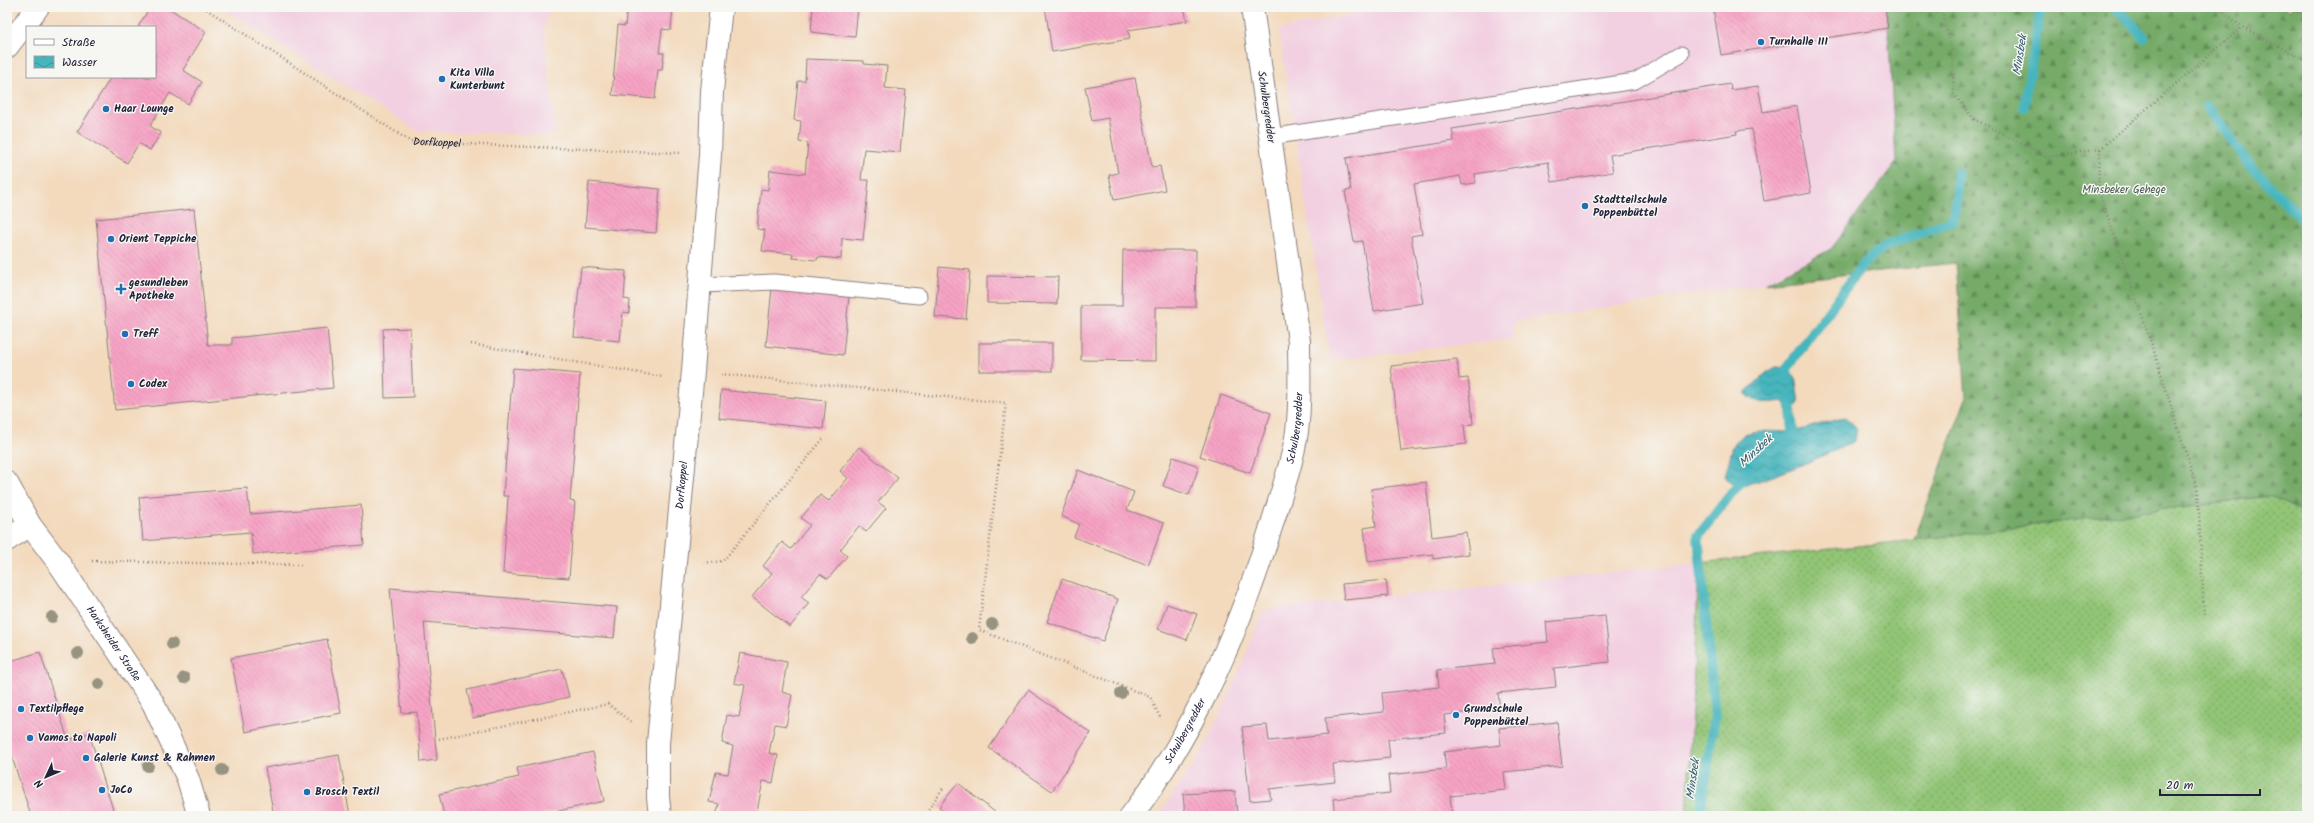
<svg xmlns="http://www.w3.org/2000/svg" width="2314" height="823" font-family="Kalam,sans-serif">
<defs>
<pattern id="grass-dots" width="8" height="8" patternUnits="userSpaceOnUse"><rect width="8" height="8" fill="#92c576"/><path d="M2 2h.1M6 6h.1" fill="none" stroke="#77a062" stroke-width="1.8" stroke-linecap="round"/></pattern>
<pattern id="forest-firs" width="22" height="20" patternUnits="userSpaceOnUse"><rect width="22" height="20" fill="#75aa67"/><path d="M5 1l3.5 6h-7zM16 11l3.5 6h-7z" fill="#608a56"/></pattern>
<pattern id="water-waves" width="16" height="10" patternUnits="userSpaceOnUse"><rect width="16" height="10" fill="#46b5bd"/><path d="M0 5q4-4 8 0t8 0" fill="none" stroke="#3a939b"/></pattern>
<pattern id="building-back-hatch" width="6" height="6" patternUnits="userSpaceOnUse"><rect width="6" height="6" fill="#f7a3c4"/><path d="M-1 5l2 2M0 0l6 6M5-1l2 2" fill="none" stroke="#d38ca9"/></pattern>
</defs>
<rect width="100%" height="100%" fill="#f6f6f2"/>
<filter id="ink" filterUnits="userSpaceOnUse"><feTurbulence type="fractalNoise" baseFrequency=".025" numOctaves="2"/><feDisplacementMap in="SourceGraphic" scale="8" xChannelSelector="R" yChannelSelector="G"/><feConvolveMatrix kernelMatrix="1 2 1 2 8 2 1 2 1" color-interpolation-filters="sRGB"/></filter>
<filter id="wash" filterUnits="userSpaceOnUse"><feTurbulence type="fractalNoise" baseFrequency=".012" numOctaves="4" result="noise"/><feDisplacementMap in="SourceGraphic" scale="16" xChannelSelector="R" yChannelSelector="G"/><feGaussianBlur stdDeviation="0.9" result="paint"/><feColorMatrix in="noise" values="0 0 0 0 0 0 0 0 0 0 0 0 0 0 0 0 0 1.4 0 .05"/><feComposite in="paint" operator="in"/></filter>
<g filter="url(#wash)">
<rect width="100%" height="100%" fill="#f3dabd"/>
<g fill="#f2cfe1">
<polygon points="220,7 550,7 544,27 555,135 418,131"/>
<polygon points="1385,7 1885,7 1888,28 1896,163 1831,249 1765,283 1513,322 1513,339 1330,360 1279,30"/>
<polygon points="1699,563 1687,816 1158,816 1202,752 1237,677 1263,610"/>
</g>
<polygon fill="url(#grass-dots)" stroke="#5a7458" points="2269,496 2307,514 2307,816 1687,816 1699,563 1914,540"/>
<polygon fill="url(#forest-firs)" stroke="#4c6651" points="1885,7 2285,7 2290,10 2294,7 2307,7 2307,514 2269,496 1914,540 1966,398 1956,263 1765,283 1831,249 1896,163 1888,28"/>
<g fill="url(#water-waves)" stroke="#346c7c">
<path d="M1776,367L1787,368L1795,376L1799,403L1792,411L1783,401C1768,403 1756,405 1745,393L1766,373Z"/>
<path d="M1845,417L1857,428L1855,441C1838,450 1752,488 1737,485C1731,484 1728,480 1725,476L1733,446L1744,434L1758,431L1793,432Z"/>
</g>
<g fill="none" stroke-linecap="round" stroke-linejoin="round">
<g stroke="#46b5bd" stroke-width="10">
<polyline points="2116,7 2144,37"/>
<polyline points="2207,106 2249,164 2307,225"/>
<polyline points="2024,107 2041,7"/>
<polyline points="1788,380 1787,368 1864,263 1885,246 1953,220 1957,197 1957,172"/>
<polyline points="1786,441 1793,432 1790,398"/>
<polyline points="1700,816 1715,716 1698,536 1738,485 1748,477"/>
</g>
</g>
<g id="blocks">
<g fill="url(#building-back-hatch)">
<polygon points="150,7 167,7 206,32 183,70 202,82 188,104 170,93 150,126 161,133 150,150 139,143 127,163 77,132 111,77 155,77 155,27 138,27"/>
<polygon points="627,7 673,7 671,30 662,29 659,53 664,53 662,70 658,70 655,99 612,95 618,25 625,26"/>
<polygon points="813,7 858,7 855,37 811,32"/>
<polygon points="1045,7 1184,7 1187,21 1128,30 1130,39 1052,52"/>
<polygon points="1713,7 1885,7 1888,28 1721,55"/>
<polygon points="806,59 864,61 864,64 887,66 885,88 906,90 900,152 864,149 861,180 869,180 863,240 842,238 841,259 818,257 817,260 792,258 793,254 762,251 765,230 757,229 761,189 768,190 770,170 805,174 808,143 799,142 801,121 794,120 798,81 805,81"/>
<polygon points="1135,78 1152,167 1160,166 1165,190 1114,200 1109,175 1118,173 1108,118 1092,121 1085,87"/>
<polygon points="1730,84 1731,90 1758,86 1763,112 1797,106 1811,193 1764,201 1752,129 1736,131 1737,134 1610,155 1613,172 1552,182 1548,162 1475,174 1476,183 1462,185 1460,176 1414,184 1422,234 1411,236 1423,303 1374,311 1362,241 1354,242 1345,191 1351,190 1346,158 1454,141 1452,129"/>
<polygon points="589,182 660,189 656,233 585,227"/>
<polygon points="194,209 208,345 232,345 232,338 327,328 333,388 115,410 96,219"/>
<polygon points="1123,250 1196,250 1195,307 1155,307 1155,361 1081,360 1081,306 1122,306"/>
<polygon points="581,267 626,271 624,299 630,300 629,313 623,312 620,341 574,337"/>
<polygon points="939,267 970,270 966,319 935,317"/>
<polygon points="987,276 1058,277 1057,304 987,303"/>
<polygon points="772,288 849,296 843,355 766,346"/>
<polygon points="410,328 413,397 385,398 383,329"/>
<rect x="979" y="343" width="73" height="28"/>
<polygon points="1457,359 1459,379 1468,378 1471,401 1473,424 1464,425 1466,444 1401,451 1391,366"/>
<polygon points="513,368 580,374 570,501 575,502 569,578 503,573 508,496 503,496"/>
<polygon points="721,390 826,401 823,429 719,418"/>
<polygon points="1221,395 1271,413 1250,473 1200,456"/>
<polygon points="859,447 898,478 878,502 886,508 866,532 859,526 840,550 847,556 828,579 820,574 801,597 809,603 790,627 752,597 772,573 763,566 782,542 791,549 810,525 801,518 820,495 829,501 848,478 840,471"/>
<polygon points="1173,457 1199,466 1189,495 1163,486"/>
<polygon points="1078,470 1134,492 1127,510 1164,523 1148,565 1074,537 1079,524 1061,516"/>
<polygon points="1426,482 1432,537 1466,532 1469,554 1433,559 1433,554 1368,562 1364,528 1376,526 1371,489"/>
<polygon points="247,488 250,514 361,505 364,545 253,554 251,532 143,541 139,497"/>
<polygon points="1062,579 1118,599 1103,641 1047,622"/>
<polygon points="1386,580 1388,596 1344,600 1342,584"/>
<polygon points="390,588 617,607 614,638 424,622 437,760 421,762 417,712 402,713"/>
<polygon points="1167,604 1197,614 1187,640 1158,629"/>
<polygon points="1605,616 1610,662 1554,668 1556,687 1498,693 1500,709 1444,715 1446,733 1388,739 1390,758 1333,764 1335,782 1269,789 1271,799 1250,801 1242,727 1267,725 1269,741 1327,735 1325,718 1384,712 1382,693 1439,687 1437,670 1495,664 1493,648 1548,642 1546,622"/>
<polygon points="327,639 341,713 245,732 231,658"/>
<polygon points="40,652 68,740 89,733 115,816 31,816 12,757 7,759 7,662"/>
<polygon points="740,653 787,662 782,692 792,695 786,726 775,724 769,753 778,755 773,783 763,781 757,811 765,813 764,816 716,816 719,804 709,802 716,772 728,774 733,746 722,743 727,715 739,717 745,685 734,683"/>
<polygon points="562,669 569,697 473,718 467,690"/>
<polygon points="1028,690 1091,733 1052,791 989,748"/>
<polygon points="1557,722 1562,766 1504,772 1506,790 1450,796 1452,814 1432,816 1335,816 1333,799 1390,793 1388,775 1446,769 1444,752 1501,745 1499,728"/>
<polygon points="593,752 604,801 536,816 444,816 439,794 519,777 517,768"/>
<polygon points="339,755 350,816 274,816 265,768"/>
<polygon points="958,783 996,813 994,816 946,816 947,814 939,807"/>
<polygon points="1235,791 1237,816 1185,816 1183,794"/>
<polygon points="1239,813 1250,816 1238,816"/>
</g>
</g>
</g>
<g filter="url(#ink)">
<use href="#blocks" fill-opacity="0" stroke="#8a7e7c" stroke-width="1"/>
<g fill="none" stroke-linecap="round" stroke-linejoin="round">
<g stroke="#8a7e7c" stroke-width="17">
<g id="lane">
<polyline points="1270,137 1635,81 1681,54"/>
<polyline points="700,285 774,282 919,296"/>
</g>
</g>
<g stroke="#8a7e7c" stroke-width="24">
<g id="street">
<polyline points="7,540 30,525"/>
<path id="s2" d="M660,816L658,797V743L693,371L710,155L712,91L721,7"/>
<path id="s3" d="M1131,816C1197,729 1240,628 1272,524C1281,494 1293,462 1297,431C1301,401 1299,371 1299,341L1252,7"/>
</g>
</g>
<g stroke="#8a7e7c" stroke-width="24">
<g id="secondary">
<polyline points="7,47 38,7"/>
<path id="s4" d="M7,483L30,525L58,562L153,703L188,779L199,816"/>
</g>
</g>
<g stroke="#8a7e7c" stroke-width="2.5" stroke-dasharray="1 3" stroke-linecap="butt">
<path id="s1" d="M203,7L411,142L682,153"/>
<polyline points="1941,7 1952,52 1954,94 1974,119 2048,157 2100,149 2242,27"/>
<polyline points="2218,7 2242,27 2307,61"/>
<polyline points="2100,149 2098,189 2152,345 2198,492 2204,615"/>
<polyline points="471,344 663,377"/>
<polyline points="721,374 1006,403 979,630 1150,697 1160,717"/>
<polyline points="92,561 301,565"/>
<polyline points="704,563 723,561 823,439"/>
<polyline points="439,739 608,704 631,722"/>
<polyline points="924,816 943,788"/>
</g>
<use href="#lane" stroke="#fff" stroke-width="15"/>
<use href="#street" stroke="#fff" stroke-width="22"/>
<use href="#secondary" stroke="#fff" stroke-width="22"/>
</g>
<g fill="#969481">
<circle cx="52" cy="617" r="6"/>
<circle cx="992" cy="624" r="6"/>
<circle cx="972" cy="638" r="6"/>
<circle cx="172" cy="644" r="6"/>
<circle cx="78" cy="653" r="6"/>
<circle cx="184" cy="678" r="6"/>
<circle cx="99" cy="684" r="6"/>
<circle cx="1121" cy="693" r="6"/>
<circle cx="148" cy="766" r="6"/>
<circle cx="222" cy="770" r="6"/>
</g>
</g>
<g fill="#1f6fb2" stroke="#f6f6f2" stroke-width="1.5">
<circle cx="1761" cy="42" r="4"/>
<circle cx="442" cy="79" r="4"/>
<circle cx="106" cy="109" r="4"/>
<circle cx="1585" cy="206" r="4"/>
<circle cx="111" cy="239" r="4"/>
<path d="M119 283h4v4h4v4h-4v4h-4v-4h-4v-4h4z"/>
<circle cx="125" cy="334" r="4"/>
<circle cx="131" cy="384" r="4"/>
<circle cx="21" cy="709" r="4"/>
<circle cx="1456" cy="715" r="4"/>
<circle cx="30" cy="738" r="4"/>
<circle cx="86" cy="758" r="4"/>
<circle cx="102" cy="790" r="4"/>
<circle cx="307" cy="792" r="4"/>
</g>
<g text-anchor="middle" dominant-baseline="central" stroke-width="3" stroke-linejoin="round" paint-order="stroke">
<g font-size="11" font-weight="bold" fill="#22223b" stroke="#f6f6f2" text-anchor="start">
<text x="1769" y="42">Turnhalle III</text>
<text x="450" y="73">Kita Villa<tspan x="450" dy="13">Kunterbunt</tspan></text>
<text x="114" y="109">Haar Lounge</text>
<text x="1593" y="200">Stadtteilschule<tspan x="1593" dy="13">Poppenbüttel</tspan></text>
<text x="119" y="239">Orient Teppiche</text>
<text x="129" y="283">gesundleben<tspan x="129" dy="13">Apotheke</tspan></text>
<text x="133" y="334">Treff</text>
<text x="139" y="384">Codex</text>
<text x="29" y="709">Textilpflege</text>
<text x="1464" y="709">Grundschule<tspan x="1464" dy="13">Poppenbüttel</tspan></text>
<text x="38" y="738">Vamos to Napoli</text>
<text x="94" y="758">Galerie Kunst &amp; Rahmen</text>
<text x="110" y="790">JoCo</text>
<text x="315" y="792">Brosch Textil</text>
</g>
<g font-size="11" fill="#22223b" stroke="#f6f6f2">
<text transform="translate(1266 107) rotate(82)">Schulbergredder</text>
<text stroke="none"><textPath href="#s1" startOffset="274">Dorfkoppel</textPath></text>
<text stroke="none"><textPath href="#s3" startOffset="425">Schulbergredder</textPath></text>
<text stroke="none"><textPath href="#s2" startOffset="332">Dorfkoppel</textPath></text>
<text stroke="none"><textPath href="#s4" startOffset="193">Harksheider Straße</textPath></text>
<text stroke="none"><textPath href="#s3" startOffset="101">Schulbergredder</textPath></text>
</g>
<g font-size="11" fill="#495b50" stroke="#f6f6f2">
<text x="2124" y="190">Minsbeker Gehege</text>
</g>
<g font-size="12" font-style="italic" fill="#305d6f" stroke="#f6f6f2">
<text transform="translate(2020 55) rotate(-81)">Minsbek</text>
<text transform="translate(1756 451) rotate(-43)">Minsbek</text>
<text transform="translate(1693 779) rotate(-82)">Minsbek</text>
</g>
</g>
<rect width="2314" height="823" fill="none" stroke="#f6f6f2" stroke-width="24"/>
<rect x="26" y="26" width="130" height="52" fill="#f6f6f2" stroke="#a1a1a9"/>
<rect x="34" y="39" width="20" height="6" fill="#ffffff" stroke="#a1a1a9"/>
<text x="62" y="46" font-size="12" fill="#22223b">Straße</text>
<rect x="34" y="56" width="20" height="12" fill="url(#water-waves)" stroke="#a1a1a9"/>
<text x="62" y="66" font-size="12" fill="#22223b">Wasser</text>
<g transform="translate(46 777) rotate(226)" stroke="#f6f6f2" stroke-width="3" paint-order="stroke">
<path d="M0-3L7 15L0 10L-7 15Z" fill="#22223b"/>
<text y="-6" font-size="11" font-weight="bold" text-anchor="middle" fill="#22223b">N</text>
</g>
<path d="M2160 789v6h100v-6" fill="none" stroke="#22223b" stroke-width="2"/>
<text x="2166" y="789" font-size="12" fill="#22223b" stroke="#f6f6f2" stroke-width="3" paint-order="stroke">20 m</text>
</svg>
